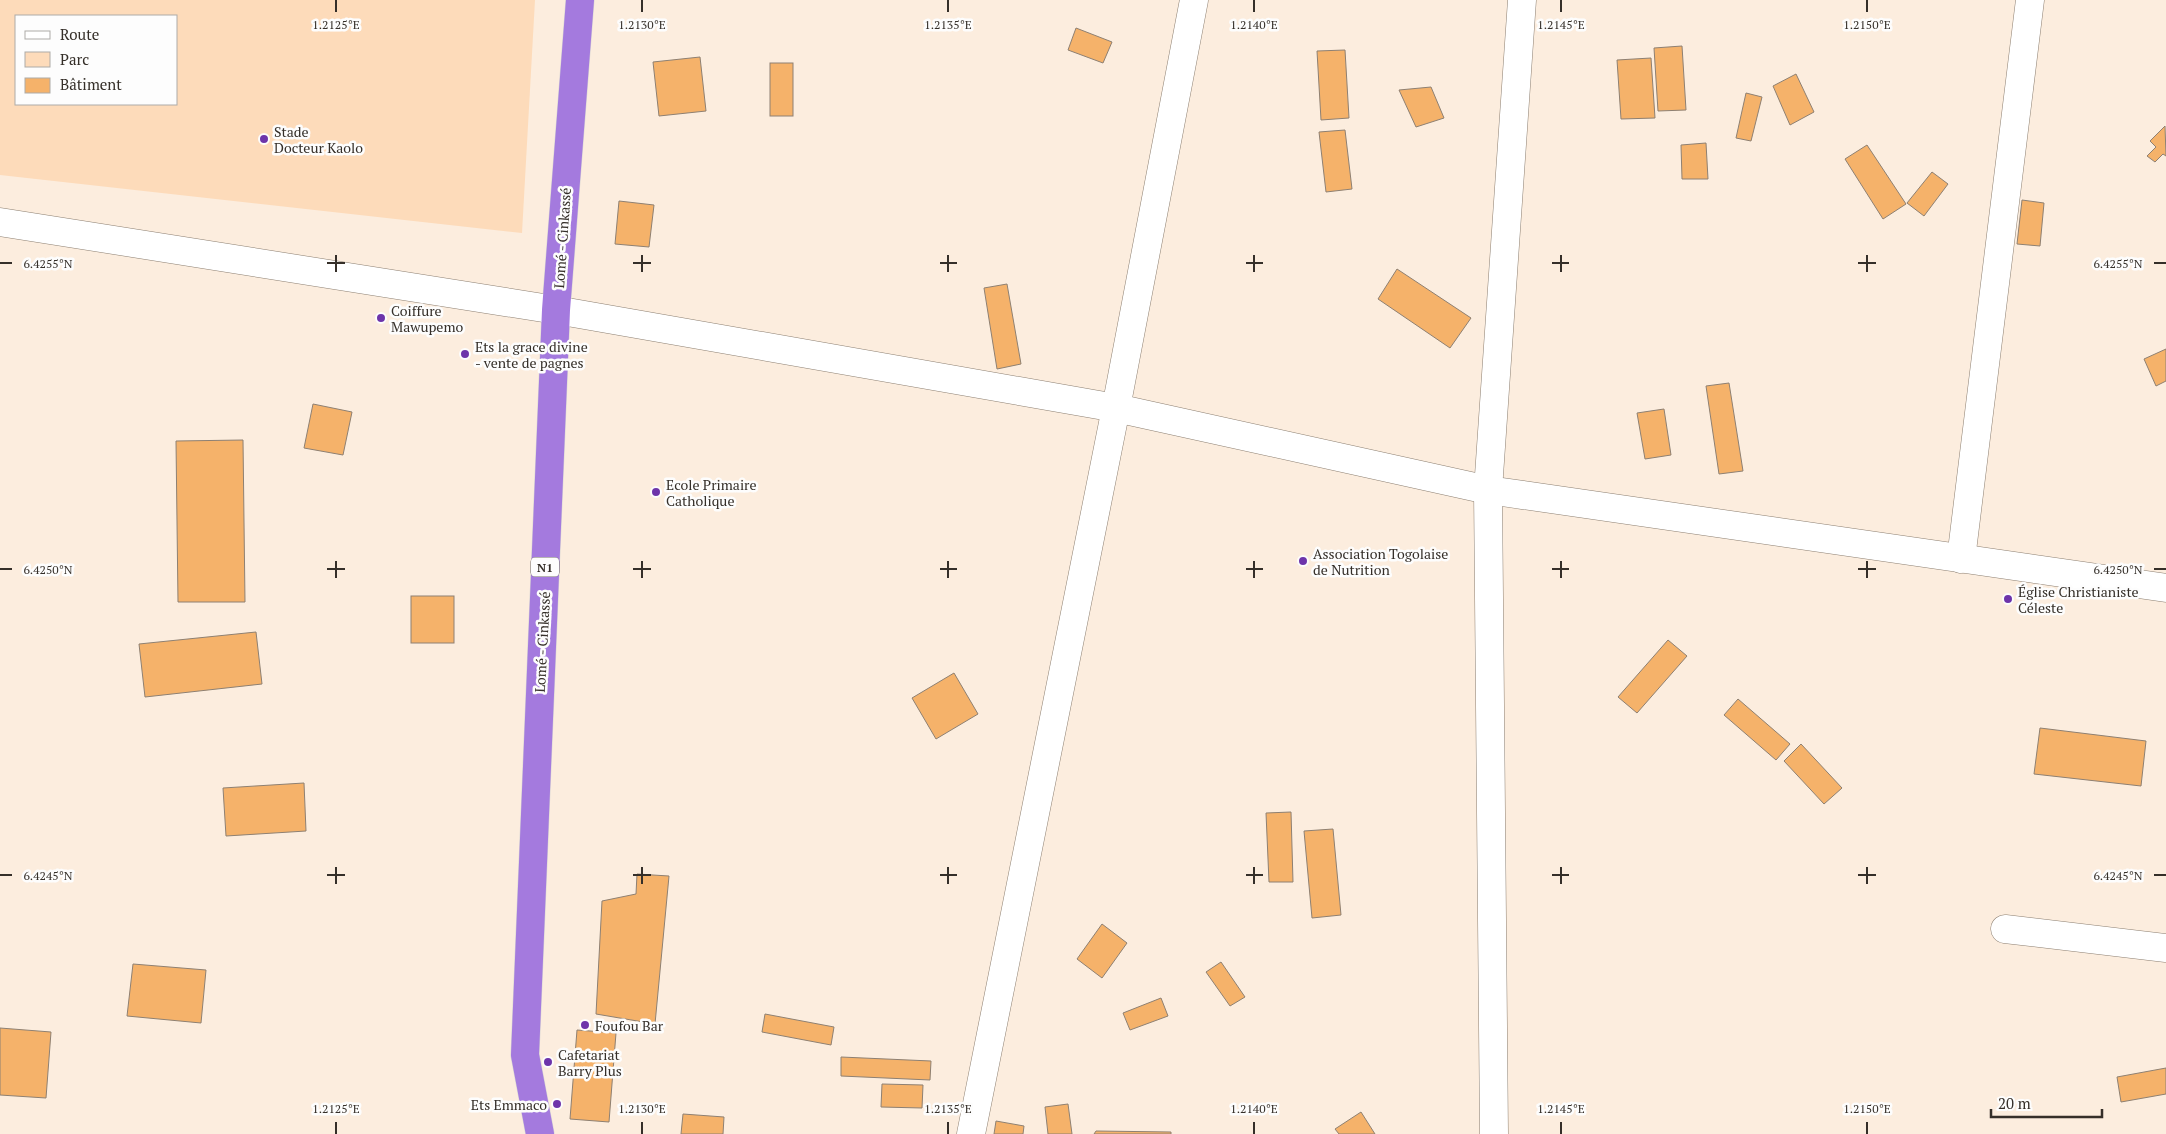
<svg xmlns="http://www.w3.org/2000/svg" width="2166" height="1134" font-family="'PT Serif',serif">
<rect width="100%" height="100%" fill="#fcedde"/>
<path fill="#fddbba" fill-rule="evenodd" d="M0,0H535L522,233L0,175ZM16,16H176V104H16Z"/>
<g fill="#f5b26a" stroke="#8e8072">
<polygon points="1076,28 1112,42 1103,63 1068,50"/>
<polygon points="1682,46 1686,110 1658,111 1654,48"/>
<polygon points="1345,50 1349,118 1321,120 1317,51"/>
<polygon points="700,57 706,111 659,116 653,62"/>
<polygon points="1651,58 1655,118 1621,119 1617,60"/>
<rect x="770" y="63" width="23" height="53"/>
<polygon points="1796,74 1814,112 1790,125 1773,86"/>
<polygon points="1431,87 1444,118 1416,127 1399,90"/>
<polygon points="1746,93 1762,97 1751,141 1736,138"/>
<polygon points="2165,126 2166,156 2163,154 2155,162 2147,156 2156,147 2150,141"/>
<polygon points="1345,130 1352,189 1326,192 1319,132"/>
<polygon points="1706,143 1708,179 1682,179 1681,145"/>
<polygon points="1867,145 1906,204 1883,219 1845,159"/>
<polygon points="1932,172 1948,184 1924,216 1907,203"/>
<polygon points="2022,200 2044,203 2040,246 2017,244"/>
<polygon points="619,201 654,205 649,247 615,244"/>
<polygon points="1397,269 1471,318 1450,348 1378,299"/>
<polygon points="1007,284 1021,364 997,369 984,288"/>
<polygon points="2166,349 2166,381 2156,386 2144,359"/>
<polygon points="1729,383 1743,471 1719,474 1706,386"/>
<polygon points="313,404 352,412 343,455 304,448"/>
<polygon points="1664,409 1671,455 1645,459 1637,413"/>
<polygon points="243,440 245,602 178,602 176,441"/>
<rect x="411" y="596" width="43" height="47"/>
<polygon points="256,632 262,684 145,697 139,644"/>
<polygon points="1668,640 1687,656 1637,713 1618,697"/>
<polygon points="954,673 978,714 936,739 912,698"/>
<polygon points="1738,699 1790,744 1776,760 1724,715"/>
<polygon points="2040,728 2146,741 2141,786 2034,774"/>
<polygon points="1801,744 1842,788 1824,804 1784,761"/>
<polygon points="304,783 306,831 226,836 223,788"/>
<polygon points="1291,812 1293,882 1269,882 1266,813"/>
<polygon points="1333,829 1341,915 1312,918 1304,831"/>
<polygon points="637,874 669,876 655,1024 596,1014 602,901 636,894"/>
<polygon points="1102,924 1127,943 1102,978 1077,959"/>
<polygon points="1221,962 1245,997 1230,1006 1206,972"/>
<polygon points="133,964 206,970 201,1023 127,1016"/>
<polygon points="1161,998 1168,1016 1130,1030 1123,1013"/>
<polygon points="765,1014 834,1027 831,1045 762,1032"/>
<polygon points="0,1028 51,1032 46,1098 0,1095"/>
<polygon points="577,1030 616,1033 609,1122 570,1119"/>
<polygon points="841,1057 931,1061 930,1080 841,1076"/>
<polygon points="2166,1068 2166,1094 2121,1102 2117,1077"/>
<polygon points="882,1084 923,1085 922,1108 881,1107"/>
<polygon points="1068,1104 1072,1134 1048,1134 1045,1107"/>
<polygon points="1361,1112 1375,1134 1339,1134 1335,1129"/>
<polygon points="683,1114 724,1117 723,1134 681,1134"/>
<polygon points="996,1121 1024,1126 1023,1134 994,1134"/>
<polygon points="1096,1131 1171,1132 1171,1134 1094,1134"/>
</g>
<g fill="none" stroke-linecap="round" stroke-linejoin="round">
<g stroke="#8c7f71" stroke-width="29">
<g id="street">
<polyline points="0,222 556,310 1116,408 1488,490 2166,588"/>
<polyline points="1961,559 2030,0"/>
<polyline points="2005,929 2166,948"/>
<polyline points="971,1134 1116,408 1194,0"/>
<polyline points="1494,1134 1488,490 1522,0"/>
</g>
</g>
<g stroke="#d7d5d4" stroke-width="29">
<polyline id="highway" points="540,1134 525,1055 556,310 580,0"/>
</g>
<use href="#street" stroke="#fff" stroke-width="28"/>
<use href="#highway" stroke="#a47ade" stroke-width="28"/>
</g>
<path fill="none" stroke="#352f29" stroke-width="2" d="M336,0V12M642,0V12M948,0V12M1254,0V12M1561,0V12M1867,0V12M336,255V272M642,255V272M948,255V272M1254,255V272M1561,255V272M1867,255V272M0,263H12M327,263H345M633,263H651M940,263H957M1246,263H1263M1552,263H1569M1858,263H1876M2154,263H2166M336,561V578M642,561V578M948,561V578M1254,561V578M1561,561V578M1867,561V578M0,569H12M327,569H345M633,569H651M940,569H957M1246,569H1263M1552,569H1569M1858,569H1876M2154,569H2166M336,867V884M642,867V884M948,867V884M1254,867V884M1561,867V884M1867,867V884M0,875H12M327,875H345M633,875H651M940,875H957M1246,875H1263M1552,875H1569M1858,875H1876M2154,875H2166M336,1122V1134M642,1122V1134M948,1122V1134M1254,1122V1134M1561,1122V1134M1867,1122V1134"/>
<g fill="#6d34aa" stroke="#fdfdfd" stroke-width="2">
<circle cx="264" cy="139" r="5"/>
<circle cx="381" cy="318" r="5"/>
<circle cx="465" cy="354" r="5"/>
<circle cx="656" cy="492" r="5"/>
<circle cx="1303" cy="561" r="5"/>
<circle cx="2008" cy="599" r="5"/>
<circle cx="585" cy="1025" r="5"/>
<circle cx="548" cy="1062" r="5"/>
<circle cx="557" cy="1104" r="5"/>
</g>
<g text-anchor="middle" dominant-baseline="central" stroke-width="5" stroke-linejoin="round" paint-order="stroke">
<rect fill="#fdfdfd" stroke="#716d69" stroke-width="1" x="531" y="557.5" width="28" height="19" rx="4"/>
<g font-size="12" font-weight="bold" fill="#352f29">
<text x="545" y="567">N1</text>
</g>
<g font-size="14" fill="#352f29" stroke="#fdfdfd" text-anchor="start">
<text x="274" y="131">Stade<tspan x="274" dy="16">Docteur Kaolo</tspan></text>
<text x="391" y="310">Coiffure<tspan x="391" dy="16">Mawupemo</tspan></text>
<text x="475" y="346">Ets la grace divine<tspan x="475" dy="16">- vente de pagnes</tspan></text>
<text x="666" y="484">Ecole Primaire<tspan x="666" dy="16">Catholique</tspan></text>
<text x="1313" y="553">Association Togolaise<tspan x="1313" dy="16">de Nutrition</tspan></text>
<text x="2018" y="591">Église Christianiste<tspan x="2018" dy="16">Céleste</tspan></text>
<text x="595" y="1025">Foufou Bar</text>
<text x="558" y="1054">Cafetariat<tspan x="558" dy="16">Barry Plus</tspan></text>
<text x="547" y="1104" text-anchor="end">Ets Emmaco</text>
</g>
<g font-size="14" fill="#352f29" stroke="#fdfdfd">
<text transform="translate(562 238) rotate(-86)">Lomé - Cinkassé</text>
<text transform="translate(542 642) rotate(-87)">Lomé - Cinkassé</text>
</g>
</g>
<g font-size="12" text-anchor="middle" fill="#352f29" stroke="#fdfdfd" stroke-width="5" stroke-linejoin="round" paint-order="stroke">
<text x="336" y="29">1.2125°E</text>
<text x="642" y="29">1.2130°E</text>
<text x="948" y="29">1.2135°E</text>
<text x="1254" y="29">1.2140°E</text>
<text x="1561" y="29">1.2145°E</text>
<text x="1867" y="29">1.2150°E</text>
<text x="48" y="268">6.4255°N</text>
<text x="2118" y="268">6.4255°N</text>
<text x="48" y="574">6.4250°N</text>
<text x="2118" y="574">6.4250°N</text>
<text x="48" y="880">6.4245°N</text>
<text x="2118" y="880">6.4245°N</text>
<text x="336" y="1113">1.2125°E</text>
<text x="642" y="1113">1.2130°E</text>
<text x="948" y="1113">1.2135°E</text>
<text x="1254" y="1113">1.2140°E</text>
<text x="1561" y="1113">1.2145°E</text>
<text x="1867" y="1113">1.2150°E</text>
</g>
<rect x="15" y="15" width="162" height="90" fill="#fdfdfd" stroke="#adaba8"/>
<rect x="25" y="31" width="25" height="8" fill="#ffffff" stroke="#adaba8"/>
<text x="60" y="40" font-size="15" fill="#352f29">Route</text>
<rect x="25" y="52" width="25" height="15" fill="#fddbba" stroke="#adaba8"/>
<text x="60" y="65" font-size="15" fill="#352f29">Parc</text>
<rect x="25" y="78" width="25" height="15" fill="#f5b26a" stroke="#adaba8"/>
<text x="60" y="90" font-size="15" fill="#352f29">Bâtiment</text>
<path d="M1991 1109v8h111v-8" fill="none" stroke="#352f29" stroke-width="2.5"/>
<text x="1998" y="1109" font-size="15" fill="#352f29" stroke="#fdfdfd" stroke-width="4" paint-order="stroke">20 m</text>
</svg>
